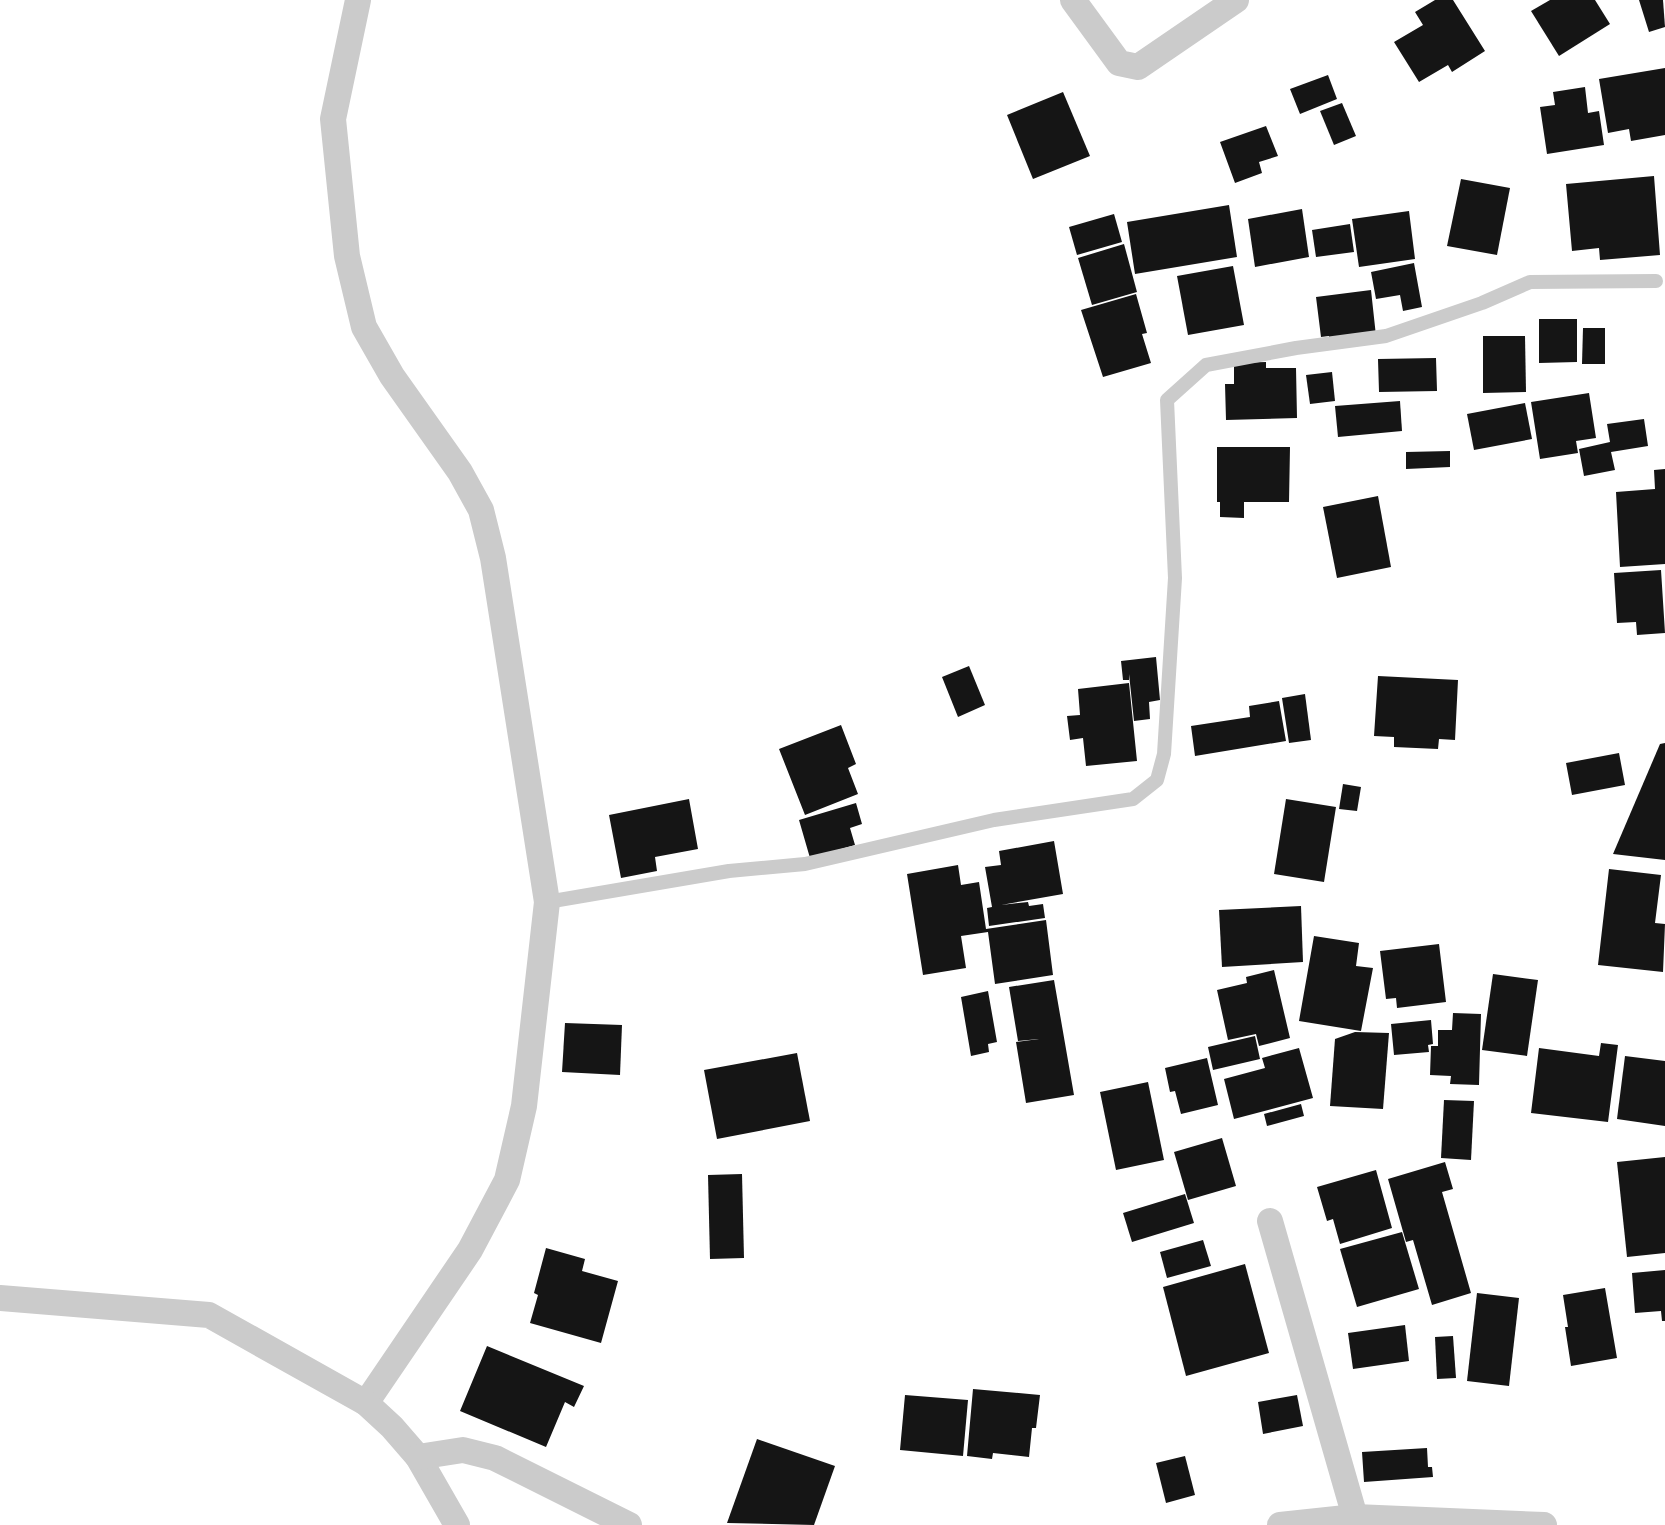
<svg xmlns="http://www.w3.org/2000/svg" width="1665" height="1525" font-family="'Varela Round',sans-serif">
<rect width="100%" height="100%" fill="#fff"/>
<g fill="#151515">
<polygon points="1435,0 1453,0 1485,51 1452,72 1448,65 1419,82 1394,42 1423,25 1415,12"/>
<polygon points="1550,0 1595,0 1610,24 1559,56 1531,11"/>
<polygon points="1639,0 1663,0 1665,27 1649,32"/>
<polygon points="1665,68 1665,135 1631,141 1629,129 1608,133 1599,79"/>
<polygon points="1328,75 1337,99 1300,114 1290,89"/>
<polygon points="1585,87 1588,113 1599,111 1604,145 1547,154 1540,107 1555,105 1553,92"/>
<polygon points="1063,92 1090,156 1033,179 1007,115"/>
<polygon points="1342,103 1356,136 1334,145 1320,111"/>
<polygon points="1266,126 1278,156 1259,162 1262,173 1235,183 1220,142"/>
<polygon points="1654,176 1660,255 1600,260 1599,248 1572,251 1566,184"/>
<polygon points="1461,179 1510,188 1497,255 1447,246"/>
<polygon points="1229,205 1237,257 1135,274 1127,222"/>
<polygon points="1302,209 1309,257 1255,267 1248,219"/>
<polygon points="1409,211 1415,259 1359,267 1352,219"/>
<polygon points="1114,214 1122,242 1077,255 1069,227"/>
<polygon points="1350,224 1354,252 1316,257 1312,230"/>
<polygon points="1124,244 1137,292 1092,305 1078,258"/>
<polygon points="1414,263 1422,307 1403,311 1400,295 1376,299 1371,272"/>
<polygon points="1233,266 1244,325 1188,335 1177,276"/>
<polygon points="1371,290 1376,336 1329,342 1329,336 1321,337 1316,297"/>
<polygon points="1136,294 1147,333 1142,334 1151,363 1103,377 1081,310"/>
<polygon points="1539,319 1577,319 1577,362 1539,363"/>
<polygon points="1583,328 1605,328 1605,364 1582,364"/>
<polygon points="1483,336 1525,336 1526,392 1483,393"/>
<polygon points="1436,358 1437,391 1379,392 1378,359"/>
<polygon points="1266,362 1266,368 1296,368 1297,418 1226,420 1225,384 1234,384 1234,363"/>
<polygon points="1332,372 1335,401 1310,404 1306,375"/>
<polygon points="1589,393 1596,438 1576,441 1578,453 1540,459 1531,402"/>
<polygon points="1400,401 1402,431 1338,437 1335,406"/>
<polygon points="1525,403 1532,439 1474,450 1467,414"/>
<polygon points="1644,419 1648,446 1611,452 1615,470 1584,476 1579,449 1610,442 1607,424"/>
<polygon points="1217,447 1290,447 1289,502 1244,502 1244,518 1220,517 1220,502 1217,502"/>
<polygon points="1450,451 1450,467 1406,469 1406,452"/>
<polygon points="1665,469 1665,564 1620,567 1616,492 1655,489 1654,470"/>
<polygon points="1378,496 1391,567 1337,578 1323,507"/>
<polygon points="1661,570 1665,633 1637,635 1636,622 1617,623 1614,573"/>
<polygon points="1156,657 1160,700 1149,702 1150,719 1134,721 1129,674 1129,680 1123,680 1121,661"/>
<polygon points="969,666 985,705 958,717 942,677"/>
<polygon points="1378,676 1458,680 1455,740 1439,739 1438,749 1394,747 1394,737 1374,736"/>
<polygon points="1129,683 1137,761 1086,766 1083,738 1070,740 1067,716 1080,715 1078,689"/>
<polygon points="1305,694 1311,740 1289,743 1282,698"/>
<polygon points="1279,701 1286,741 1195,756 1191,726 1250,717 1249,706"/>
<polygon points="841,725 856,764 848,768 858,794 805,815 779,749"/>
<polygon points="1665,743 1665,860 1613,854 1660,744"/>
<polygon points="1619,753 1625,785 1572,795 1566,763"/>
<polygon points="1343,784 1361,787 1357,811 1339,809"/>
<polygon points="689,799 698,849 655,857 657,871 621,878 609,815"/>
<polygon points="1286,799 1336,807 1324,882 1274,874"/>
<polygon points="856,803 862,824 850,828 855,845 810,858 799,820"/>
<polygon points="1054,841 1063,894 1001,905 1028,902 1029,906 1043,904 1045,918 989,926 987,908 992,907 985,867 1001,865 999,851"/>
<polygon points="958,865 961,885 979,882 986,929 1046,920 1053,975 995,984 988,932 961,936 966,968 923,975 907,874"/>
<polygon points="1609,869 1661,875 1655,923 1665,924 1663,972 1598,965"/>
<polygon points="1301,906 1303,962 1222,967 1219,910"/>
<polygon points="1314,936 1359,943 1356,966 1373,968 1361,1031 1299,1021"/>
<polygon points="1439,944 1446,1002 1397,1008 1396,998 1386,999 1380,951"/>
<polygon points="1274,970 1290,1038 1259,1046 1256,1034 1228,1040 1217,990 1247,983 1246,977"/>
<polygon points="1493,974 1538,980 1527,1056 1482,1050"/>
<polygon points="1054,980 1074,1095 1026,1103 1016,1042 1039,1039 1018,1041 1009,987"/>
<polygon points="988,991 997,1042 988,1044 989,1052 971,1056 961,997"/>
<polygon points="1453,1013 1481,1014 1479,1085 1450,1084 1451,1076 1430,1075 1431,1046 1438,1046 1438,1030 1452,1030"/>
<polygon points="1431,1020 1433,1044 1428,1045 1429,1052 1394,1055 1391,1024"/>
<polygon points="565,1023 622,1025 620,1075 562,1072"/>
<polygon points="1355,1032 1389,1033 1383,1109 1330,1106 1335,1039"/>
<polygon points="1255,1036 1260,1059 1213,1070 1208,1047"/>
<polygon points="1601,1043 1618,1045 1608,1122 1531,1113 1539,1048 1599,1056"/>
<polygon points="1299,1048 1313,1098 1234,1119 1224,1079 1265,1068 1262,1058"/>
<polygon points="797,1053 810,1121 717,1139 704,1070"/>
<polygon points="1625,1056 1665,1061 1665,1126 1617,1119"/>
<polygon points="1207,1058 1218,1105 1181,1114 1175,1091 1170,1092 1165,1068"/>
<polygon points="1148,1082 1164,1160 1116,1170 1100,1092"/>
<polygon points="1444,1100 1474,1101 1471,1160 1441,1158"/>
<polygon points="1301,1104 1304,1116 1267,1126 1264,1114"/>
<polygon points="1222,1138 1236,1186 1188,1200 1174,1152"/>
<polygon points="1665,1157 1665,1253 1627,1257 1617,1162"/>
<polygon points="1445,1162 1453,1189 1442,1192 1471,1293 1432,1305 1413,1240 1406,1242 1388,1179"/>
<polygon points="1376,1170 1392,1228 1340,1244 1333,1219 1327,1221 1317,1187"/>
<polygon points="742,1174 744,1258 710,1259 708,1175"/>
<polygon points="1185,1194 1194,1223 1132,1242 1123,1213"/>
<polygon points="1402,1232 1419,1289 1357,1307 1340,1249"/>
<polygon points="1203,1240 1211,1266 1167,1278 1160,1252"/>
<polygon points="546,1248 585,1259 582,1271 618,1281 601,1343 530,1323 538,1295 534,1293"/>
<polygon points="1245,1264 1269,1353 1186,1376 1163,1287"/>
<polygon points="1665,1270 1665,1321 1662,1321 1661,1311 1635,1313 1632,1273"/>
<polygon points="1605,1288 1617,1358 1571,1366 1565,1327 1568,1327 1563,1295"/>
<polygon points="1477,1293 1519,1298 1509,1386 1467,1381"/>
<polygon points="1405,1325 1409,1361 1353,1369 1348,1333"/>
<polygon points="1453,1336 1456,1378 1437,1379 1435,1337"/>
<polygon points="487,1346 584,1386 574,1407 565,1402 546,1447 460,1411"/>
<polygon points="973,1389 1040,1395 1036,1428 1032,1428 1029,1457 993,1453 992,1459 967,1456"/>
<polygon points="905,1395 968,1400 963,1456 900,1450"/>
<polygon points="1297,1395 1303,1426 1263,1434 1258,1402"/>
<polygon points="757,1439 835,1466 814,1525 727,1523"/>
<polygon points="1427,1448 1428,1467 1432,1467 1433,1477 1364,1482 1362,1452"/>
<polygon points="1185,1456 1195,1495 1166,1503 1156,1463"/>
</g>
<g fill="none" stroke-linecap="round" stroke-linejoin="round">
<polyline stroke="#cbcbcb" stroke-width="14" points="547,902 729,871 805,864 994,820 1133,799 1157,780 1164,754 1175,578 1167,400 1206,365 1296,348 1386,336 1482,303 1530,282 1656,281"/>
<g stroke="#cbcbcb" stroke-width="26">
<polyline points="358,0 333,119 347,256 364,327 392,376 460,472 481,510 493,558 547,902 524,1106 507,1180 470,1250 366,1403"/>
<polyline points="1073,0 1119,63 1138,67 1236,0"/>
<polyline points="1270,1221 1355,1517"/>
<polyline points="0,1298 209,1315 366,1403 392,1427 418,1457 457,1525"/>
<polyline points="418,1457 463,1450 495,1458 629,1525"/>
<polyline points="1280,1525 1355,1517 1544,1525"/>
</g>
</g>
</svg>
